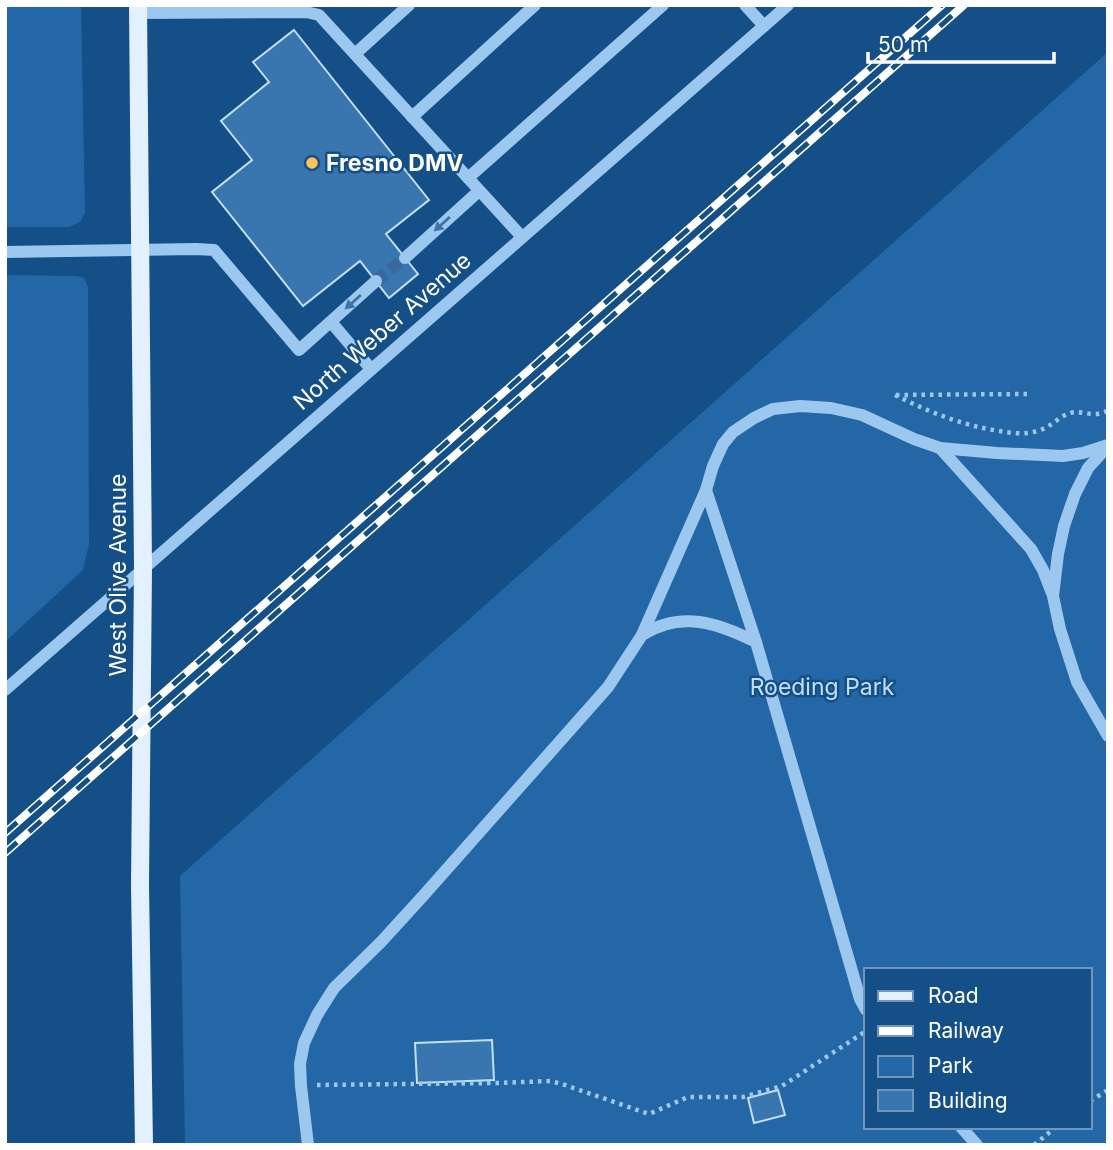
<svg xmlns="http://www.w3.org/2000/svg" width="1113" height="1150" font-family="Inter,sans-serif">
<rect width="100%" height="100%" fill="#154f88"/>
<g fill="#2467a6" fill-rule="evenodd">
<polygon points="5,5 81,5 85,213 80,222 69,227 5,227"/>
<path d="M1108,52V1145H185L180,876ZM866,970H1090V1127H866Z"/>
<polygon points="5,275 76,276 84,278 88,287 89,544 83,570 5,642"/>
</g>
<g fill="#3976b0" stroke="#c2dffb" stroke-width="2">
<polygon points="294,30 429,200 386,234 418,274 389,298 360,261 303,306 212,192 252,160 221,121 269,82 253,62"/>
<polygon points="492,1040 494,1080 417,1083 415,1043"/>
<polygon points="778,1090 785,1115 754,1123 748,1098"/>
</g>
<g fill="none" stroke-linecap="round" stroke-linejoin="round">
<polyline stroke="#38699a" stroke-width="12" stroke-dasharray="12 6" stroke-linecap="butt" points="376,281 405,258"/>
<g stroke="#9cc7ef" stroke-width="4.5" stroke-dasharray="3.5 5" stroke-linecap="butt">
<path d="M895,395C929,412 961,425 999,431C1011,433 1025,435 1037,431C1050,428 1058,417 1070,413C1079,410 1088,415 1097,414C1098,414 1107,411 1108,411"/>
<polyline points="896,395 1027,394"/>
<polyline points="317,1085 496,1083 550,1081 562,1084 649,1114 688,1097 743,1097 782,1086 866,1031"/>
<polyline points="1090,1101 1108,1090"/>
<polyline points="1034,1145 1056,1127"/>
</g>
<g stroke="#9cc7ef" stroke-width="12">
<polyline points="745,5 764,26"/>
<polyline points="138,13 306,12 319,15 522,237"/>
<polyline points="355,54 409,5"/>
<polyline points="412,117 535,5"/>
<polyline points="468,178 663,5"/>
<polyline points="5,252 196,249 214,250 299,350 376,281"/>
<polyline points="405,258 479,191"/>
<polyline points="331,322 371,369"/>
<polyline points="1108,446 1088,468 1075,494 1064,526 1058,554 1053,596 1060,629 1077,682 1108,736"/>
<polyline points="940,448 1031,549 1043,570 1052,593"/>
<polyline points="706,490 756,642 852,971 860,999 866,1010"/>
<path d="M642,635C681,610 718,623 756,642"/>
<polyline points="5,690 788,5"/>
<polyline points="961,1127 977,1145"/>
<polyline points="308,1145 301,1086 300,1064 304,1043 317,1015 334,988 381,942 423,896 608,687 642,635 706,490 713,466 723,444 733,432 754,418 773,409 800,406 831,408 862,415 914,439 940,448 997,453 1063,456 1083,453 1108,445"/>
</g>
<polyline stroke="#e3f0ff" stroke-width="18" points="138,5 143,568 140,885 144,1145"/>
<g stroke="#fff" stroke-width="8">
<g id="rail">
<polyline points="5,833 942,5"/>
<polyline points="5,853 964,5"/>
</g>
</g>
<use href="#rail" stroke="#154f88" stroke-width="5" stroke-dasharray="16" stroke-linecap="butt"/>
</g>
<defs><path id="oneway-solid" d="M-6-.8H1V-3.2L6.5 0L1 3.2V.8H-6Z" transform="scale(1.75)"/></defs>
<g fill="#3e73a7">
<use href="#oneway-solid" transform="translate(442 224) rotate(138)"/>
<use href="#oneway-solid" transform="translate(353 302) rotate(138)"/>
</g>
<circle fill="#ffc459" stroke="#154f88" stroke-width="2.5" cx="312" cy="163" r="7"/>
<g text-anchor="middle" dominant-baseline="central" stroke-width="5" stroke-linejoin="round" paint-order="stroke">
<g font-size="23" font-weight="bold" fill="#fff" stroke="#154f88" text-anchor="start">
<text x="326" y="163">Fresno DMV</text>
</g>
<g font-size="23" fill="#fff" stroke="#154f88">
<text transform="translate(382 331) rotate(-41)">North Weber Avenue</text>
<text transform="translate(118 575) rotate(-90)">West Olive Avenue</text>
</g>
<g font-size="23" fill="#c2dffb" stroke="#154f88">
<text x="822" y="687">Roeding Park</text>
</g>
</g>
<rect width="1113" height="1150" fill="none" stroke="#ffffff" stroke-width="14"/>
<rect x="864" y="968" width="228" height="161" fill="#154f88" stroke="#7395b8" stroke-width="2"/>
<rect x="878" y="991" width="35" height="10" fill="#e3f0ff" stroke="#7395b8" stroke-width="2"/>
<text x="928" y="1003" font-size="21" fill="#ffffff">Road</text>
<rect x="878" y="1026" width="35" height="10" fill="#ffffff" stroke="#7395b8" stroke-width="2"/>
<text x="928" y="1038" font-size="21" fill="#ffffff">Railway</text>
<rect x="878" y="1056" width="35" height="21" fill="#2467a6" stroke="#7395b8" stroke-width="2"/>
<text x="928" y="1073" font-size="21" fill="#ffffff">Park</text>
<rect x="878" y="1090" width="35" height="21" fill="#3976b0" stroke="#7395b8" stroke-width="2"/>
<text x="928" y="1108" font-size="21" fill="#ffffff">Building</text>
<path d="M868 52v10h186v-10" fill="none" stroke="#ffffff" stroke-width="3.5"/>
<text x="878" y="52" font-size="21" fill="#ffffff" stroke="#154f88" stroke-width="5" paint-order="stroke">50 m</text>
</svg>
